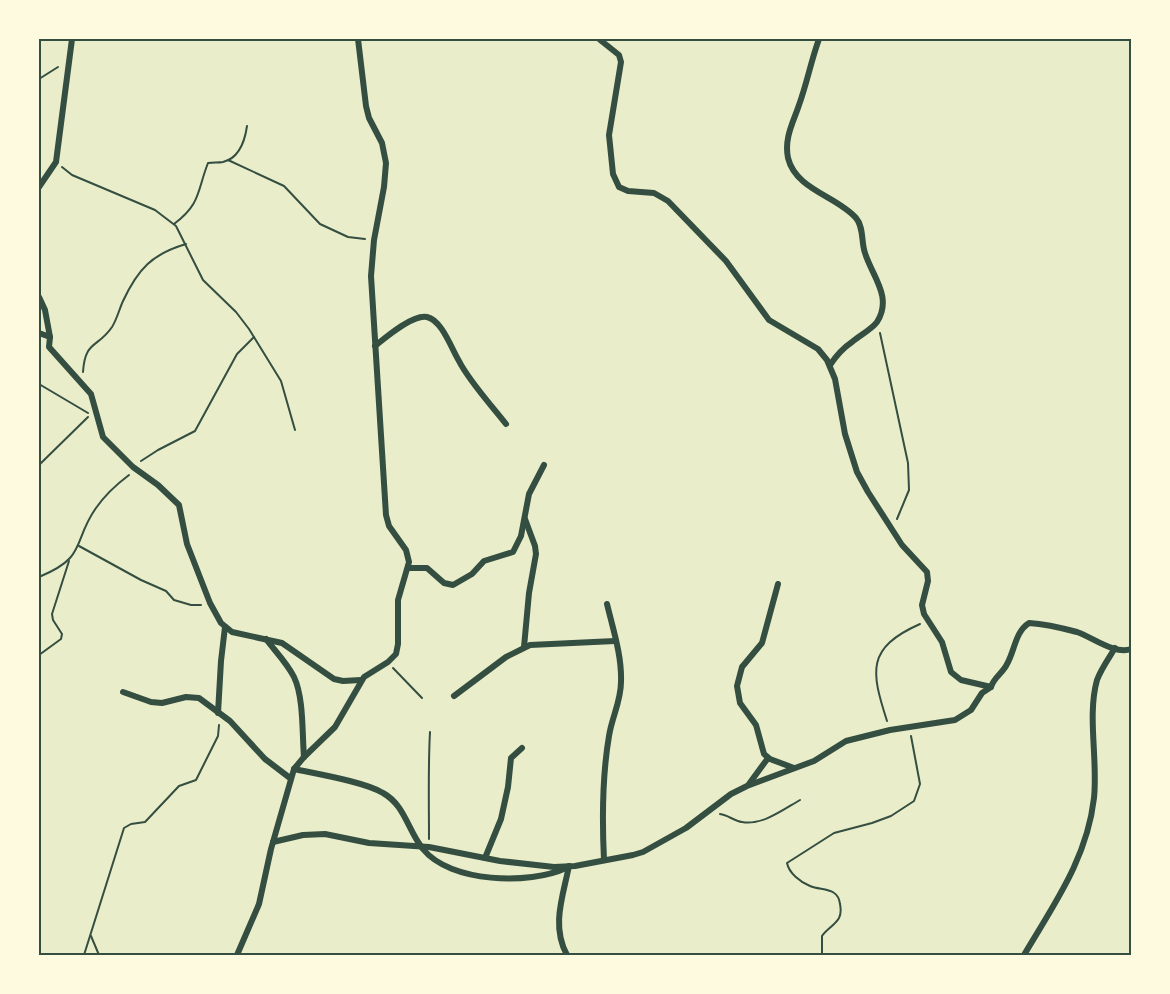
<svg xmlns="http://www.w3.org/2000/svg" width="1170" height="994" font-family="'Asap Condensed',sans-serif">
<rect width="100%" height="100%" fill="#e9edc9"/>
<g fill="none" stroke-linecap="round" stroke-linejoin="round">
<g stroke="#344e41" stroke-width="2">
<polyline points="39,79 58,67"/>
<polyline points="228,160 284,186 320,224 348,237 365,239"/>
<polyline points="62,167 72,175 155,210 176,226 203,280 236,312 249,329 281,381 295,430"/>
<path d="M174,224C201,204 197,191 208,163C213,162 218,163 223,162C240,158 245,140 247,126"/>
<polyline points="880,333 908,463 909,490 897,519"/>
<path d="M83,372C85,340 98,348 112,327C117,319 119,310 123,301C138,269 152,254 186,244"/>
<polyline points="39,384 88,413"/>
<polyline points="141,461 158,450 195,431 237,354 254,337"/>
<polyline points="39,465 88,417"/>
<polyline points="79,546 141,580 166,591 174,600 191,605 201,605"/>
<path d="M39,577C88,557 72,542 96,508C105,495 117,484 129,475"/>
<polyline points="39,655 61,639 62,634 53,620 52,614 69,561"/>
<polyline points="393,668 422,698"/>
<path d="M887,721C871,671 866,648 920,624"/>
<path d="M720,814C728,815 734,821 742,822C762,826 784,809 800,800"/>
<path d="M429,839C429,803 428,767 430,732"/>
<polyline points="91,936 99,955"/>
<polyline points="84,955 124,828 131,824 145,822 179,786 196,780 218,736 219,725"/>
<path d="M822,955V936C827,929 835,925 839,918C841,914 841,909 840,904C838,887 822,891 810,886C800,882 789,873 787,863L834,833L872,823L891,816L914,801L920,784L911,736"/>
</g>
<g stroke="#344e41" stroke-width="6">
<polyline points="599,39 619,55 621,62 609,135 613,174 619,187 628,191 654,193 668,201 726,261 769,320 818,349 827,360 835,379 845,434 857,472 868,492 902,545 927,572 928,581 922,605 924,614 942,642 951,672 961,680 991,687"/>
<path d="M819,39C811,61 807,83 799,105C793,123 784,138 788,158C796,190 837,196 856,218C864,227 861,242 865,253C872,276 893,297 877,322C871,330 860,335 852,342C843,348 836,356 830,365"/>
<polyline points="39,187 56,162 72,39"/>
<polyline points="39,297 45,310 50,337"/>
<polyline points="39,333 50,337 49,347 91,394 103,437 133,467 158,485 179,505 187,544 210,603 221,623 232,632 282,643 334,679 343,681 361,680"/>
<path d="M375,346C386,337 413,314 427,317C442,320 452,350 459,361C469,381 492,406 506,424"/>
<polyline points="409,568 427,568 444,583 453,585 472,574 484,561 513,552 521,536 529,494 544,465"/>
<polyline points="778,584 762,643 742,667 737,686 740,703 756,725 764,754 770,759 794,768"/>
<path d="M266,639C275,651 287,663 294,677C304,698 302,734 304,757"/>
<polyline points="524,647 529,593 536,554 535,546 525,519"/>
<polyline points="123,692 151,702 162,703 186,697 199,698 230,721 265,759 290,778"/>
<polyline points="454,696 506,657 530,645 615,641"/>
<polyline points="218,713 221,661 225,627"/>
<path d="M294,769C317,774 365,782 383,793C405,805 408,831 423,849C450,883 530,885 566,868"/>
<polyline points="749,784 768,758"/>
<path d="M273,842L303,835L325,834L369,843L429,847L500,861L554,867L575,866L633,855L643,852L686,828L731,794L747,786L814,761L846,741L890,730L955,720L971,710L982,693L991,687C994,677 1003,673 1007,664C1015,650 1015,632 1029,623C1045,624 1062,628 1077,632C1092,637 1115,655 1131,649"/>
<polyline points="485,858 501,819 508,787 511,758 522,748"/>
<path d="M604,860C602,819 602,777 609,736C612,717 621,701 621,682C622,656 613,629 607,604"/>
<polyline points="237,955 259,904 271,849 294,769 304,757 335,727 364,677 388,662 396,654 398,644 398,600 409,562 406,550 389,526 386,515 371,276 374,240 384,187 386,163 382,143 369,118 366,106 358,39"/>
<path d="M567,955C551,926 563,896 569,866"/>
<path d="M1024,955C1054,904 1087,859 1094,798C1098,759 1087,716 1097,680C1101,669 1109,658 1115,648"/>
</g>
</g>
<rect width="1170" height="994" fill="none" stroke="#fefae0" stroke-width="81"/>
<rect x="40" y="40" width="1090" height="914" fill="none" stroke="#344e41" stroke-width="2"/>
</svg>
